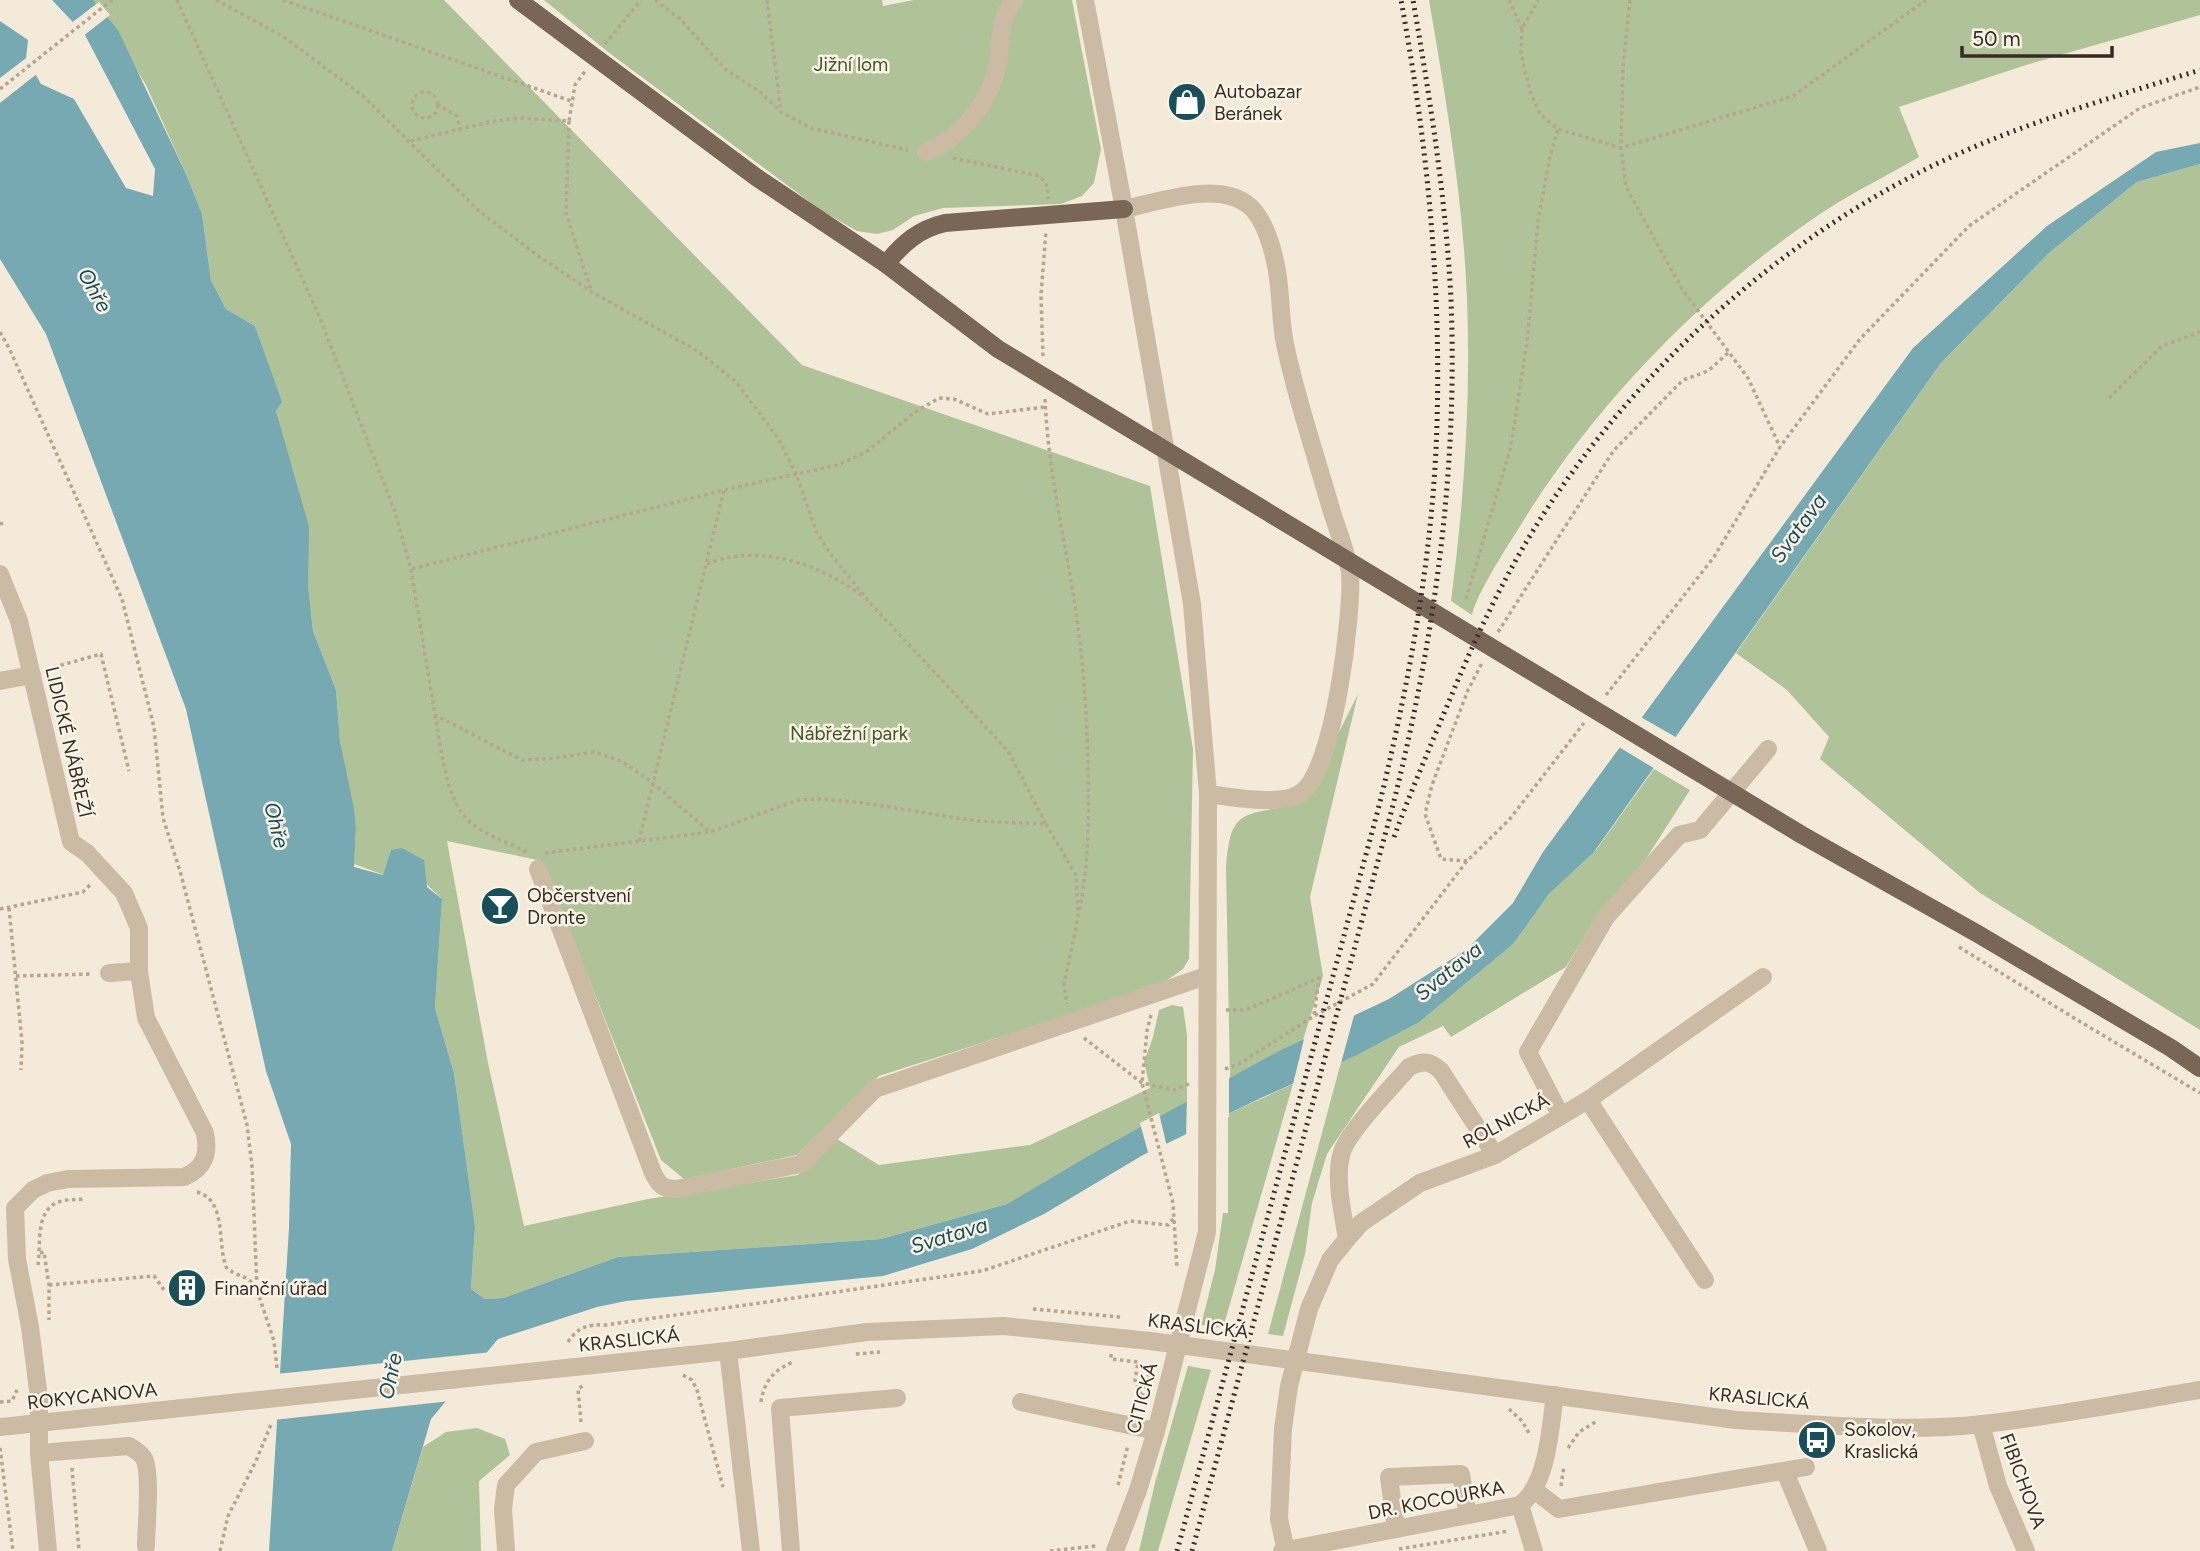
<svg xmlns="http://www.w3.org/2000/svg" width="2200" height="1551" font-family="Figtree,sans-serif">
<rect width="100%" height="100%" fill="#f3ead9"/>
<g fill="#b0c398">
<polygon points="93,0 444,0 802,365 1150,486 1193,749 1189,959 1183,969 1159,986 879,1076 797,1155 684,1179 661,1160 542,861 447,841 488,1063 524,1226 648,1199 798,1175 837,1139 879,1165 1030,1145 1150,1088 1144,1062 1153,1037 1159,1010 1172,1005 1183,1007 1187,1035 1187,1102 1007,1204 881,1239 618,1257 503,1298 485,1299 471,1289 475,1227 467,1167 454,1073 435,1008 442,899 391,850 384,875 354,864 356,829 340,741 336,690 313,631 308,584 284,443 276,411 281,402 255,326 226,309 211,280 202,214 186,174 146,85"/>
<polygon points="544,0 882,0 883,6 914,0 1072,0 1101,149 1094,183 1082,196 1061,204 943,208 914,216 893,230 877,234 857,231 822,211 608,52"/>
<path d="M1429,0H2200V15L2026,65L1899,107L1919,157C1887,176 1853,192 1823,212C1702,293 1592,407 1517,531C1505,550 1476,595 1472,615L1451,601C1464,501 1471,400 1467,299C1463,199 1446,99 1429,0Z"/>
<polygon points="2200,164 2200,1030 1980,893 1820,759 1829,737 1787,690 1736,653 1941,363 2050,252 2137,182"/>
<path d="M1358,694L1310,897L1323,976L1303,1040L1230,1079L1226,867C1230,817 1237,814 1285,807L1330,750Z"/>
<polygon points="1654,769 1690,790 1644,862 1600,911 1566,967 1451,1037 1443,1026 1399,1047 1327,1154 1312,1203 1305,1254 1283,1336 1268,1334 1341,1062 1353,1057 1514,943 1549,894 1596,850"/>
<polygon points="1293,1084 1223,1328 1201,1325 1215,1270 1223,1213 1228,1213 1228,1114"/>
<polygon points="1188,1366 1211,1370 1158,1551 1139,1551 1155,1483"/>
<polygon points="477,1428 505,1439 510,1455 479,1481 481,1551 392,1551 423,1447 446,1432"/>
</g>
<polygon fill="#76a9b2" points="52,0 93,0 118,30 186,174 202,214 211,280 226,309 255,326 282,402 276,411 309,527 308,584 313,631 336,690 340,741 354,809 356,829 354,867 383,875 391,850 402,848 424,860 427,887 442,899 435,1008 454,1073 467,1167 475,1227 471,1289 485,1299 503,1298 618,1257 881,1239 1007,1204 1097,1151 1279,1051 1389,999 1466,950 1513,903 1543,852 1913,348 2047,226 2156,152 2200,143 2200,164 2137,182 2050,252 1941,363 1594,852 1549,894 1514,943 1419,1022 1353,1057 1261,1098 1143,1155 1044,1214 972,1249 883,1276 626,1301 597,1307 498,1339 431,1419 392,1551 269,1551 289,1228 291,1144 266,1071 186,709 46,334 0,259 0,21 28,40 26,58 41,84 74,99 126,188 153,196 155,169 85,35"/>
<g fill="#f3ead9">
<polygon points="99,2 110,15 82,37 70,24"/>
<polygon points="30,55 38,73 0,103 0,78"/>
<polygon points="1639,716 1679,739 1657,770 1617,746"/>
<polygon points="1355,1012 1340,1067 1292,1088 1305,1035"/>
<polygon points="1229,1075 1229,1117 1186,1138 1187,1098"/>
<polygon points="1159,1113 1167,1147 1149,1156 1140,1123"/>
<polygon points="492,1352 451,1401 273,1420 276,1374"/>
</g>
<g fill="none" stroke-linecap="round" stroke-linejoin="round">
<g stroke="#b8a58e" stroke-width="3.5" stroke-dasharray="3.5 3.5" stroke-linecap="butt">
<polyline points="177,0 320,318 395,512 411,569 435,715 522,760 548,759 594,752 621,761 648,779 710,832 798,800 821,799 857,802 977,821 1046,824 1008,751 869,602 830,553 817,533 796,474 724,490 411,569"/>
<polyline points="216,0 284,37 363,96 478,210 537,255 592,292 699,352 736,382 778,438 796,474 838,465 866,452 915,412 939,398 954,399 988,414 1045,407"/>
<polyline points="283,0 574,102"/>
<polyline points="655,0 680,19 725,69 760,92 781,112 811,128 908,150"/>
<polyline points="767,0 781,112"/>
<polyline points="1509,0 1522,29 1538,0"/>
<polyline points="1630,0 1623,67 1621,148 1626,187 1682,289 1748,378 1780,447"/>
<polyline points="1522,29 1521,51 1524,67 1530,91 1540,114 1558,129 1621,148 1793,96 1926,0"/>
<polyline points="605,44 641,0"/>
<polyline points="0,89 112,0"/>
<circle cx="425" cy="105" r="13"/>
<polyline points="437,104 457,116 460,131"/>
<polyline points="569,121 566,213 591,290"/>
<polyline points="411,141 489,122 519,118 569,121 575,85 586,70"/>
<polyline points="953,158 1040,176 1048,187 1048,199"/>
<polyline points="0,332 9,348 122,599 154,727 163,818 180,871 247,1125 252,1166 257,1290 274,1341 277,1368"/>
<polyline points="1043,356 1041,295 1046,231"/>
<polyline points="2109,398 2162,346 2200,332"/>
<path d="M1045,399C1048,468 1064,536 1075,605C1083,659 1087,714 1088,769C1089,818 1089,864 1079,912"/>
<polyline points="0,524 3,523"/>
<path d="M707,564C757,543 820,563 862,596"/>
<polyline points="1466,599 1511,446 1527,342 1538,221 1550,156 1558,129"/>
<polyline points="1498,632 1614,450 1683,380 1708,371 1728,353"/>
<polyline points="47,669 101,654 129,771"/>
<polyline points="1606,695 1714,557 1780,447 1860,339 1969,226 2140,108 2200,87"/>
<polyline points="60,711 68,709"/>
<path d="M435,715C441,746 445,795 466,818C482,835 508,842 528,853"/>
<polyline points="71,764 81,761"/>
<polyline points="1046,824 1076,875 1078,918 1064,984 1067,1004"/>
<polyline points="639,841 724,490"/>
<polyline points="545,853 710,832"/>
<polyline points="1467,861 1441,859 1425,814 1432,785 1468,690 1482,663"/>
<polyline points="9,908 22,1042 21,1070"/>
<polyline points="0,909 83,892 91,884"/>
<polyline points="1959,947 2074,1018 2200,1093"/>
<polyline points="16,976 91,974"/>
<polyline points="1226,1010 1246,1010 1319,978 1314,1016"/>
<polyline points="1151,1015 1147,1031 1142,1083 1173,1203 1177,1268"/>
<polyline points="1084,1038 1142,1083 1174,1090 1189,1084"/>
<polyline points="1225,1069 1239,1064 1314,1016 1373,984 1467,861 1509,820 1584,723"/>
<path d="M197,1192C227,1200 217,1243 226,1267C235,1277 248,1274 256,1288"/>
<polyline points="40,1253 44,1252 49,1285 49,1320"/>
<path d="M38,1265C41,1246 34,1207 62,1201C69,1199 77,1200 85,1199"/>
<polyline points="49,1285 154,1276 164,1290 173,1290"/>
<polyline points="1033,1309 1120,1317"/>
<path d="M568,1342C578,1327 588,1324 606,1325L982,1271L1130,1221L1168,1225L1174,1218"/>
<polyline points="856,1354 880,1352"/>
<polyline points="1111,1354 1111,1359 1138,1362 1135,1380 1142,1398"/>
<polyline points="683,1375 692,1380 697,1390 723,1487"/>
<polyline points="0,1402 12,1401 17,1390"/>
<path d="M761,1402C764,1381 774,1370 793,1362"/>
<polyline points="1509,1409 1522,1421 1530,1435"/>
<polyline points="1138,1410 1152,1364"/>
<polyline points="581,1422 578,1389 584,1385"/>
<polyline points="0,1448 13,1551"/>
<polyline points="1568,1448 1579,1432 1597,1421"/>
<polyline points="72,1468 79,1551"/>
<polyline points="1118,1485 1128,1445"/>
<polyline points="1561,1486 1564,1466"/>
<polyline points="1399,1549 1509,1531"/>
<polyline points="220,1551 228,1516 256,1461 272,1422"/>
<polyline points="1050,1551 1096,1546"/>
</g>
<g stroke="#ccbba4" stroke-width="18">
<polyline points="1085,0 1124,209 1192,604 1208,794 1207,1232 1156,1431 1138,1490 1115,1551"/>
<path d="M926,152C961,138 992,101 998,62C1001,40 999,18 1014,0"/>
<path d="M1124,209C1159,202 1216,181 1247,204C1267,218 1277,263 1279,286C1281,305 1281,325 1285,344C1296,397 1314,450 1329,502C1334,521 1348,555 1350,573C1353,613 1334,769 1302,792C1283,807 1232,797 1208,794"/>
<path d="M0,574L19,621L71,842L87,853L124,893L139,928V971L146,1018L205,1133C209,1154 205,1168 184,1177L68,1179L47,1183L33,1190L15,1208L17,1259L30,1327L39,1398V1453L48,1551"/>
<polyline points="0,681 32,675"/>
<path d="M538,869L653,1173C659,1185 663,1189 676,1189L801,1164L875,1089L1206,976"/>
<polyline points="109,973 139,971"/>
<polyline points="1588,1100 1705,1280"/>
<polyline points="1561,1116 1528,1052 1606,917 1679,835 1700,830 1768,749"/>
<path d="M1347,1239C1343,1214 1334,1177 1342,1152C1349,1130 1393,1086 1409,1067C1424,1060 1430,1061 1441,1071L1495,1155"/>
<polyline points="728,1351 751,1551"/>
<polyline points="1021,1402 1156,1431"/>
<polyline points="1981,1424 1998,1486 2026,1551"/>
<path d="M0,1427L728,1351L867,1332L1004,1326L1150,1341L1736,1420C1817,1424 1901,1433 1983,1424C2055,1416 2128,1402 2200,1390"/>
<path d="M39,1453L129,1446C134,1449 139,1452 143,1457C152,1469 146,1528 146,1546"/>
<polyline points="1785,1472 1818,1551"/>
<polyline points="1534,1490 1559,1509 1806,1467"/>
<polyline points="1520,1505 1534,1551"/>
<polyline points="1396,1529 1389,1477 1461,1474 1468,1515"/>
<polyline points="506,1551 503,1509 506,1485 536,1452 585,1441"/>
<polyline points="791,1551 780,1408 897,1398"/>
<path d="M1282,1551L1520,1505C1548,1484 1550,1428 1555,1395"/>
<polyline points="1286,1551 1279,1519 1283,1429 1289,1386 1309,1309 1330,1260 1347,1239 1361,1223 1420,1183 1495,1155 1588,1100 1763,977"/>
</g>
<g stroke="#7a6656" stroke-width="18">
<polyline points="518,0 756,177 886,264 998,349 1802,835 1978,934 2171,1048 2200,1068"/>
<path d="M886,264C903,243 919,229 945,223L1124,209"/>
</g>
<g stroke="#372d26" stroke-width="5" stroke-dasharray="2 5" stroke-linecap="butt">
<path d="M1394,837C1408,799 1424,761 1440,723C1469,652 1500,582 1541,518C1634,373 1770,248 1924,170C2012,126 2107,99 2200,70"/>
<path d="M1177,1551L1378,810C1407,692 1430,571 1436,449C1443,299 1428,148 1401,0"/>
<path d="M1192,1551L1392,809C1434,642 1458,472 1451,300C1446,199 1430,99 1413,0"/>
</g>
</g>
<defs>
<g id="shop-disc" transform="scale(2.0125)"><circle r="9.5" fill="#194f5b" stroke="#faf3e6"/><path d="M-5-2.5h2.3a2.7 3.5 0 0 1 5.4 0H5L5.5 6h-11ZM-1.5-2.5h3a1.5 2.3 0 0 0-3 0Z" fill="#fff"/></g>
<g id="bar-disc" transform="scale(2.0125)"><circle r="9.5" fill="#194f5b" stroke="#faf3e6"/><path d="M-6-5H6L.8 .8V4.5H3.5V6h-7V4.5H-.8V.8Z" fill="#fff"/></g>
<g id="building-disc" transform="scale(2.0125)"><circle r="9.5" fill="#194f5b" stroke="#faf3e6"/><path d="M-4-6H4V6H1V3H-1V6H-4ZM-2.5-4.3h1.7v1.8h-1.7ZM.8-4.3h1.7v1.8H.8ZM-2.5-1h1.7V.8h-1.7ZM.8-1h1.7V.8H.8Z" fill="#fff"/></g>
<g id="bus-disc" transform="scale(2.0125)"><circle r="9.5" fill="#194f5b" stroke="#faf3e6"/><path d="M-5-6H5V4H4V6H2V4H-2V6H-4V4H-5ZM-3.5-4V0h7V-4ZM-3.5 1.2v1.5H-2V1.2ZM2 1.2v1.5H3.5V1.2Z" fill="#fff"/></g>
</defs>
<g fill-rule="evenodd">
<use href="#shop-disc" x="1187" y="102"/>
<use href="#bar-disc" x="500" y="906"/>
<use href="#building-disc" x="187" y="1288"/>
<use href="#bus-disc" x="1817" y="1440"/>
</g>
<g text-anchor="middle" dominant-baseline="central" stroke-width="5" stroke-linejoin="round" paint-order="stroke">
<g font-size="19" fill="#415728" stroke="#faf3e6">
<text x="851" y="64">Jižní lom</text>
<text x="849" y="733">Nábřežní park</text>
</g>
<g font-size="19" fill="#372d26" stroke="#faf3e6" text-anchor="start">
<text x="1214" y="91">Autobazar<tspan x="1214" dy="22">Beránek</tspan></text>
<text x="527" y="895">Občerstvení<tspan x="527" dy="22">Dronte</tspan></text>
<text x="214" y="1288">Finanční úřad</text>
<text x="1844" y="1429">Sokolov,<tspan x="1844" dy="22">Kraslická</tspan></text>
</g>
<g font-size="19" fill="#372d26" stroke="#faf3e6">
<text transform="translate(69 742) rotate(77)">LIDICKÉ NÁBŘEŽÍ</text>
<text transform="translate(1506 1121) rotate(-28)">ROLNICKÁ</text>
<text transform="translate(1198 1326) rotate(7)">KRASLICKÁ</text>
<text transform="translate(629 1340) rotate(-6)">KRASLICKÁ</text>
<text transform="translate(92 1396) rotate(-6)">ROKYCANOVA</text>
<text transform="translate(1142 1398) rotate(-75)">CITICKÁ</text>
<text transform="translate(1759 1398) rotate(5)">KRASLICKÁ</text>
<text transform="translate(2023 1481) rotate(70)">FIBICHOVA</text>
<text transform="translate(1436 1500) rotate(-11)">DR. KOCOURKA</text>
</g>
<g font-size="21" font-style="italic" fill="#194f5b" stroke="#faf3e6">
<text transform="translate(95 290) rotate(61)">Ohře</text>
<text transform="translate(1798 528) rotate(-54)">Svatava</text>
<text transform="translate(277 825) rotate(76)">Ohře</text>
<text transform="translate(1448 971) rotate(-39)">Svatava</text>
<text transform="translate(949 1235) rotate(-17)">Svatava</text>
<text transform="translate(390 1376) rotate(-78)">Ohře</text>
</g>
</g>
<path d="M1962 46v10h150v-10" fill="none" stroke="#372d26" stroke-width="3.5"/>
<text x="1972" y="46" font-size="21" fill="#372d26" stroke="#faf3e6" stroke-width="5" paint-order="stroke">50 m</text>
</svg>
